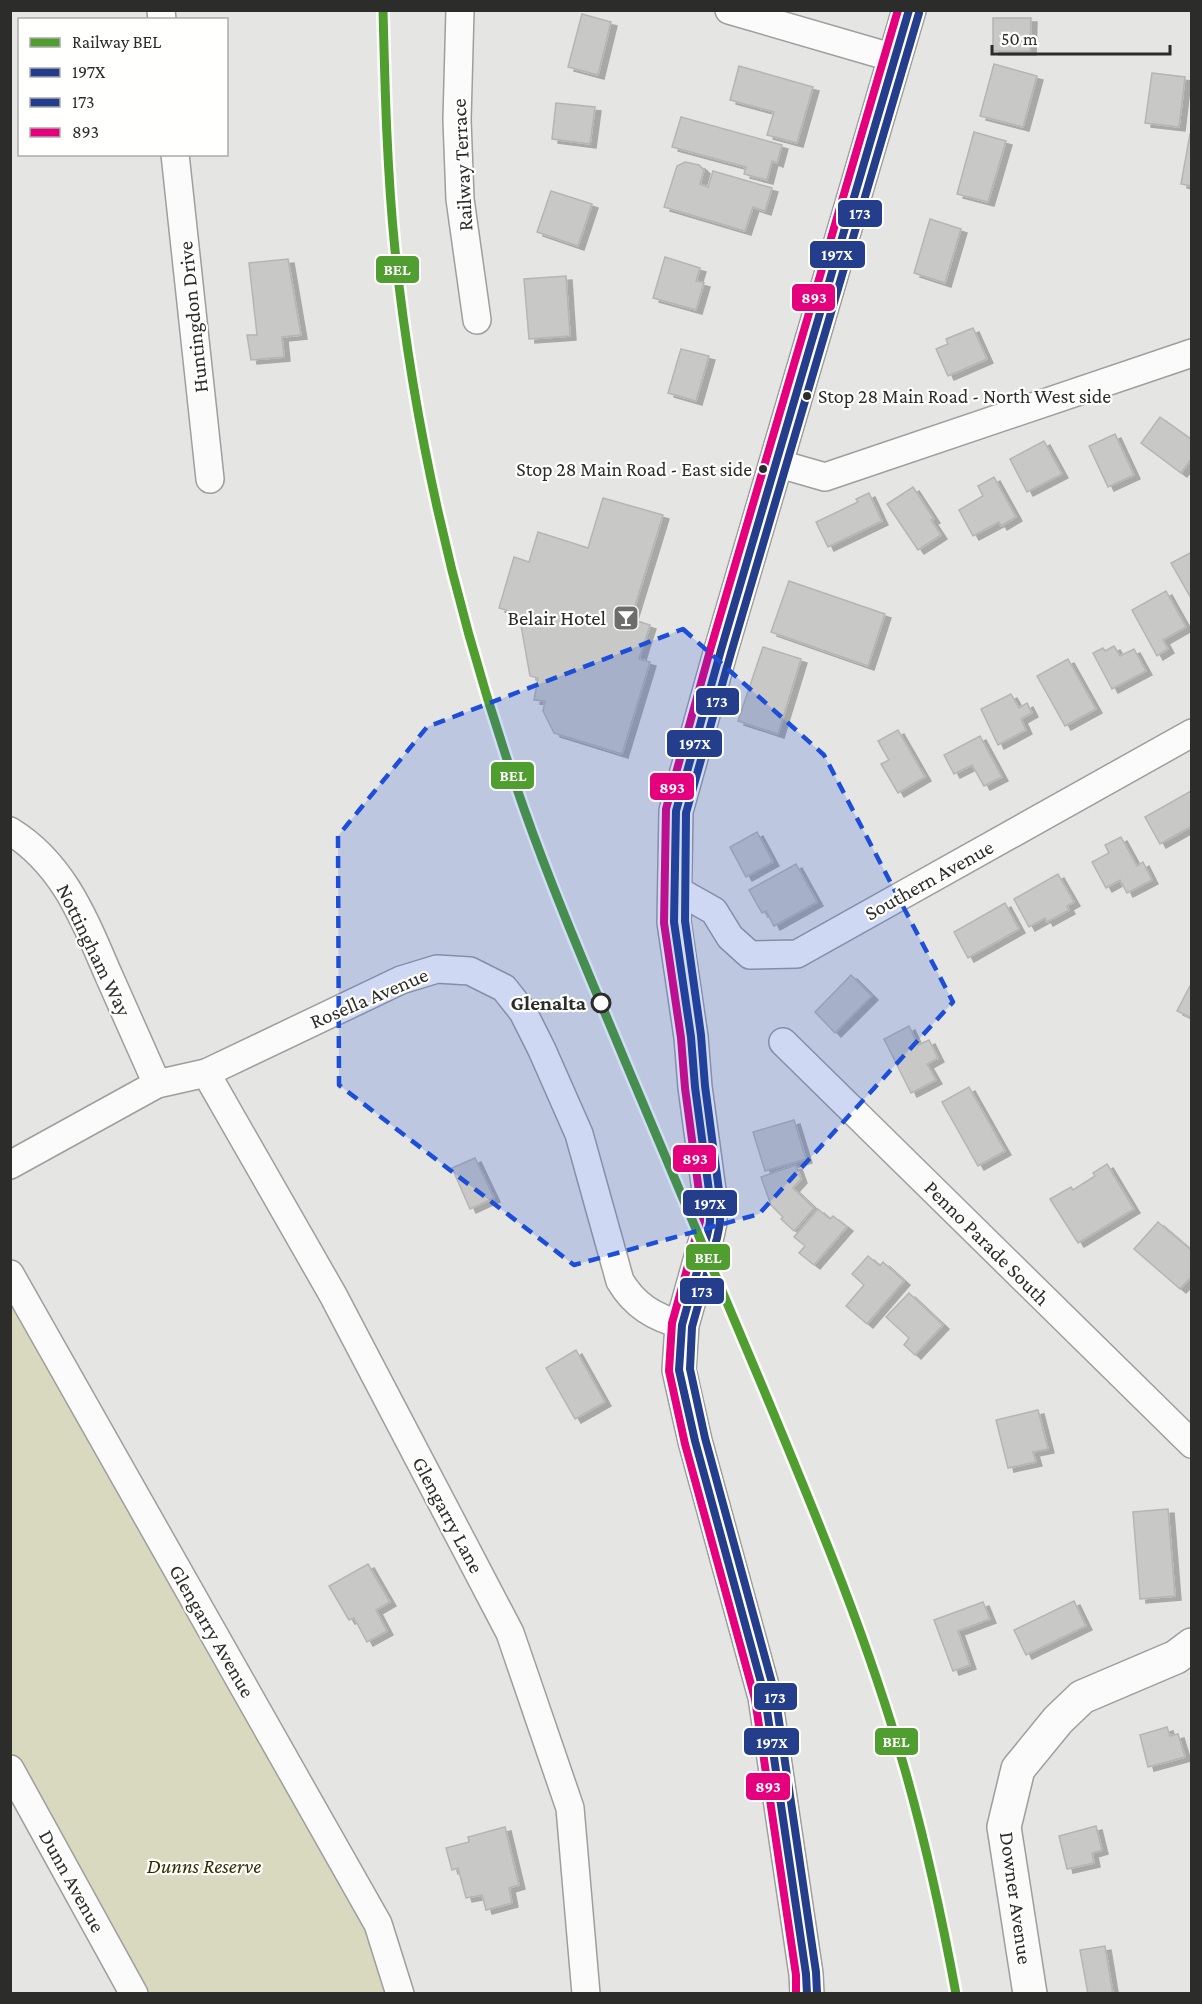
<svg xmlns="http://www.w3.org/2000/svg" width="1202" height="2004" font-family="'Crimson Pro',serif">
<defs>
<filter id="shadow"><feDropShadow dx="6" dy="4" stdDeviation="0" flood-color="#0004"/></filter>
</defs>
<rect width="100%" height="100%" fill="#e5e5e3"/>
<polygon fill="#d9d9c0" points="10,1274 400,1993 134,1993 11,1769"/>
<g fill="#c8c8c6" stroke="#b5b5b4" stroke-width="1.5" filter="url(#shadow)">
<polygon points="582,14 611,22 598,75 568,67"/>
<polygon points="993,18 1031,18 1030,51 993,51"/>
<polygon points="994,64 1037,76 1023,127 980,116"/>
<polygon points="739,66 813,87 797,143 767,135 774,112 730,100"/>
<polygon points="1152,73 1185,77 1179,127 1145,123"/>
<polygon points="556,103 595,107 590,144 552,139"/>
<polygon points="681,117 782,145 777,163 772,161 767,180 744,174 746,167 672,147"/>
<polygon points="974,132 1006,141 988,202 957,194"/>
<polygon points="1190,134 1192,134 1192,186 1181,184"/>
<polygon points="685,162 699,165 704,170 700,184 708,187 713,171 772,188 765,211 753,207 745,231 664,207 677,166"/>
<polygon points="551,191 592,204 578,246 537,232"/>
<polygon points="930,219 961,229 945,283 914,273"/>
<polygon points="665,257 700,268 696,281 704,283 696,310 653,298"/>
<polygon points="288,259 301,335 282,337 284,357 251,360 247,335 257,335 249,263"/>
<polygon points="566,276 570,336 529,339 524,279"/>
<polygon points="973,328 987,359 948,376 936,349 948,344 946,339"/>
<polygon points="681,349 709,356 696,401 668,393"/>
<polygon points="1160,417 1192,440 1192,458 1181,473 1141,443"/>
<polygon points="1115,434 1134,475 1108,487 1089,446"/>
<polygon points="1044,441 1062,474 1027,492 1010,459"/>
<polygon points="994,477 1016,517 1001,526 999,522 973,536 959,510 983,496 978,486"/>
<polygon points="913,487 934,519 931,520 941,535 918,550 887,504"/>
<polygon points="869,493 882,521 828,547 816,522 858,502 856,499"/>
<polygon points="603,498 663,515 631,619 650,625 639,659 650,662 622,754 554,733 543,711 545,701 534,700 538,678 530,676 519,614 499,608 514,557 529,562 538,532 588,548"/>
<polygon points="1192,552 1192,600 1171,563"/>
<polygon points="789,581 885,614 868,666 771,632"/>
<polygon points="1166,591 1186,627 1163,640 1168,649 1157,656 1132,610"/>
<polygon points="1114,646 1120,656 1134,649 1146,671 1112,689 1093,653 1103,648 1105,651"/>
<polygon points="763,647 801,659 778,734 738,721"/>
<polygon points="1068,659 1096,709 1065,726 1037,676"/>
<polygon points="1011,694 1019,708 1027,703 1032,713 1021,719 1026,730 998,745 981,709"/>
<polygon points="898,730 925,777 898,793 881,764 889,760 878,741"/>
<polygon points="980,736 1002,777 984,786 972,765 954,774 944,755"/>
<polygon points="1191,791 1192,826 1160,844 1145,817"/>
<polygon points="757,832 773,862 746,877 730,847"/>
<polygon points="1121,837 1137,866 1143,862 1152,880 1127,893 1120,880 1106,888 1092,862 1109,853 1105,845"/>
<polygon points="796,864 817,902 774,926 766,911 762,913 749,890"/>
<polygon points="1058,874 1074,902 1067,906 1069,910 1047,922 1045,918 1029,927 1014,899"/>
<polygon points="1005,903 1019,929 968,958 954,932"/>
<polygon points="851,975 872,996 835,1033 815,1012"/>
<polygon points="1190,986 1192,987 1192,1018 1177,1011"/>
<polygon points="909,1026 918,1045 929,1040 938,1058 927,1064 936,1080 911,1093 884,1039"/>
<polygon points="969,1087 1005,1151 978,1166 942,1102"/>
<polygon points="794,1120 806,1159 765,1171 753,1132"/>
<polygon points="475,1158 494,1198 470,1209 452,1168"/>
<polygon points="1107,1164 1134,1209 1078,1243 1050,1199 1071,1187 1073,1190 1095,1176 1093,1173"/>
<polygon points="796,1165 801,1179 793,1188 814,1208 794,1231 781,1219 783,1217 771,1205 761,1177"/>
<polygon points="818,1209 830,1219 833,1216 847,1227 814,1265 799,1253 805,1246 794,1237"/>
<polygon points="1158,1222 1192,1251 1192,1276 1180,1289 1134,1249"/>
<polygon points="868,1256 880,1266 883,1262 904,1281 867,1324 846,1306 864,1285 852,1274"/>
<polygon points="909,1293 943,1325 915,1355 904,1345 909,1338 886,1317"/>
<polygon points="576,1350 605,1402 575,1419 546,1368"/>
<polygon points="1038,1410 1048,1449 1033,1452 1036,1462 1008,1468 996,1420"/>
<polygon points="1168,1509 1175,1596 1140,1599 1133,1512"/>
<polygon points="368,1564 390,1602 376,1610 387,1631 367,1642 354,1618 349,1620 329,1586"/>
<polygon points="1074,1601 1086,1626 1026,1655 1014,1630"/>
<polygon points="983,1602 990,1619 958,1631 970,1665 953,1671 934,1620"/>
<polygon points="1167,1727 1170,1736 1178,1734 1185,1757 1148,1767 1140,1735"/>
<polygon points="1096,1826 1102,1850 1092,1853 1094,1863 1067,1869 1059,1836"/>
<polygon points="505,1827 519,1885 509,1888 512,1903 486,1910 482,1895 466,1898 458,1868 452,1870 446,1848 469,1842 468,1837"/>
<polygon points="1105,1946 1113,1994 1088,1994 1080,1950"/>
</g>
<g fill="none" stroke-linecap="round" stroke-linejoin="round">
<g stroke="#9e9e9d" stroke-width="30">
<g id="street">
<polyline points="161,10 162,20"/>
<polyline points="460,10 457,120 460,199 477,320"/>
<polyline points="729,10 894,58"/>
<polyline points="175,154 210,479"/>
<polyline points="776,463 825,477 1192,353"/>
<path d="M10,831C64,864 85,921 109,976C125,1012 141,1048 157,1084"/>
<polyline points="675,889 714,911 730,937 750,955 797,954 1192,733"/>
<polyline points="783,1042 1192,1444"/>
<polyline points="206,1073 333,1295 510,1633 570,1808 586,1994"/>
<path d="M10,1165L157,1084L206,1073L401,980L437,969L470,971L504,988L523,1012L542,1050L579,1134L620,1281C635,1306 654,1317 682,1325"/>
<polyline points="10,1274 378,1924 400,1994"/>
<polyline points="10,1769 134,1994"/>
</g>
</g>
<g stroke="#9e9e9d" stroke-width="36">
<g id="secondary">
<polyline points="807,1994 806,1974 765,1697 695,1441 679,1370 682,1325 707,1236 710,1222 710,1198 695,1087 691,1037 674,922 676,811 721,650 909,10"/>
<polyline points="1030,1994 1004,1827 1018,1769 1058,1720 1082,1697 1176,1657 1192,1645"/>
</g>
</g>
<use href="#street" stroke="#fbfbfb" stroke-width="27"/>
<use href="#secondary" stroke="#fbfbfb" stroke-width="33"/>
<g stroke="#fffffe" stroke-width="12">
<polyline id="bus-1" points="807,1994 806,1974 765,1697 695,1441 679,1370 682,1325 707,1236 710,1222 710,1198 695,1087 691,1037 674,922 676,811 721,650 909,10"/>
</g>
<g stroke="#fffffe" stroke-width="12">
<polyline id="bus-2" points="817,1993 816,1972 775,1694 705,1438 690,1369 692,1327 717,1238 720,1223 720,1198 705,1086 701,1035 685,921 686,813 731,653 919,13"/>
</g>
<g stroke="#fffffe" stroke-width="12">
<polyline id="bus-3" points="796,1994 796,1975 755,1699 685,1444 669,1371 672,1323 697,1233 700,1221 700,1199 685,1088 681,1038 664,923 666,809 711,647 898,10"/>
</g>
<use href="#bus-1" stroke="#243e8c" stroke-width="8"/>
<use href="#bus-2" stroke="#243e8c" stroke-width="8"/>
<use href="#bus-3" stroke="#e5007d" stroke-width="8"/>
<g stroke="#fffffe" stroke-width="14">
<path id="rail-1" d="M383,10C385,90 387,171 395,250C415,441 460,628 524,809C554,894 590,977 625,1061C671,1170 717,1279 763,1388C815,1513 868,1639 905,1770C926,1844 942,1918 956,1994"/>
</g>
<use href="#rail-1" stroke="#509e2f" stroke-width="9"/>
</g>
<path fill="#1d4ed8" fill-opacity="0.2" stroke="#1d4ed8" stroke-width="4.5" stroke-dasharray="12 8" stroke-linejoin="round" d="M683,629L824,755L953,1002L759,1214L574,1265L339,1085L338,836L427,727Z"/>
<defs>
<g id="bar-square" transform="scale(1.35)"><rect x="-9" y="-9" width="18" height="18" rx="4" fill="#6d6d6b" stroke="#fffffe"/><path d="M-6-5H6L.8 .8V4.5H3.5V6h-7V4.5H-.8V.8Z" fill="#fff"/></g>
</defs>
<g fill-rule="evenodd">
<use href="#bar-square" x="626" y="618"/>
</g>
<g fill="#2c2c2b" stroke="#fffffe" stroke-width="2">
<circle cx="807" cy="396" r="5"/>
<circle cx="763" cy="469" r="5"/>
</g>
<circle fill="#fffffe" stroke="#2c2c2b" stroke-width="3" cx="601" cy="1003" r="9"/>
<g text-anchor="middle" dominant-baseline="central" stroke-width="4.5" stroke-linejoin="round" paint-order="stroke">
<g font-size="20" fill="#2c2c2b" stroke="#fffffe" text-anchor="start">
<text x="818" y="396">Stop 28 Main Road - North West side</text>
<text x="752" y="469" text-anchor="end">Stop 28 Main Road - East side</text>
</g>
<g font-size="21" fill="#2c2c2b" stroke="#fffffe">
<text transform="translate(462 165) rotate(-93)">Railway Terrace</text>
<text transform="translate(193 317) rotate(-96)">Huntingdon Drive</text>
<text transform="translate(929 880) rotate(-29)">Southern Avenue</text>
<text transform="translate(94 950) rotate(64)">Nottingham Way</text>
<text transform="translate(369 998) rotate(-23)">Rosella Avenue</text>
<text transform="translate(987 1243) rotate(45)">Penno Parade South</text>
<text transform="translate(448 1515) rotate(62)">Glengarry Lane</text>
<text transform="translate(212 1631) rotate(60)">Glengarry Avenue</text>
<text transform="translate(72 1881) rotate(61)">Dunn Avenue</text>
<text transform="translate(1016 1898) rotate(82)">Downer Avenue</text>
</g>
<g font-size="21" fill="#2c2c2b" stroke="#fffffe" text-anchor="end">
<text x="606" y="618">Belair Hotel</text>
</g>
<g font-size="21" font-weight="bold" fill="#2c2c2b" stroke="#fffffe" text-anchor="end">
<text x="586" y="1003">Glenalta</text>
</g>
<g font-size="21" font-style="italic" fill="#312f00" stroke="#fffffe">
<text x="204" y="1866">Dunns Reserve</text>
</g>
</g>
<g stroke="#fffffe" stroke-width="2">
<rect x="837" y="199" width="46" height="29" rx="6" fill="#243e8c"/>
<rect x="809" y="240" width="57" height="29" rx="6" fill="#243e8c"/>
<rect x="375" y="255" width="45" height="29" rx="6" fill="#509e2f"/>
<rect x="791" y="283" width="45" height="29" rx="6" fill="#e5007d"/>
<rect x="695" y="687" width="45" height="29" rx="6" fill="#243e8c"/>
<rect x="666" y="729" width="57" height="29" rx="6" fill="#243e8c"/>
<rect x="490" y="761" width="45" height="29" rx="6" fill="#509e2f"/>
<rect x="649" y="772" width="46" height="29" rx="6" fill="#e5007d"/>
<rect x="672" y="1144" width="45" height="29" rx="6" fill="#e5007d"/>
<rect x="682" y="1189" width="56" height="28" rx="6" fill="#243e8c"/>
<rect x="685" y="1243" width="46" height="28" rx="6" fill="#509e2f"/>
<rect x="679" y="1277" width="46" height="28" rx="6" fill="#243e8c"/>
<rect x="753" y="1682" width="45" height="29" rx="6" fill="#243e8c"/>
<rect x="874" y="1727" width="45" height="29" rx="6" fill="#509e2f"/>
<rect x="743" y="1727" width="57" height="29" rx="6" fill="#243e8c"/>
<rect x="745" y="1772" width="46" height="29" rx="6" fill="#e5007d"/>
</g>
<g font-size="16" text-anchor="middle" font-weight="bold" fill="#fff">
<text x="860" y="219">173</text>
<text x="837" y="260">197X</text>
<text x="397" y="275">BEL</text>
<text x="814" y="303">893</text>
<text x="717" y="707">173</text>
<text x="695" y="749">197X</text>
<text x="513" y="781">BEL</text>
<text x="672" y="793">893</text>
<text x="695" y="1164">893</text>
<text x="710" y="1209">197X</text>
<text x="708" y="1263">BEL</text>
<text x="702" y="1297">173</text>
<text x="775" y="1703">173</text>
<text x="896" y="1747">BEL</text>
<text x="772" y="1748">197X</text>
<text x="768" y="1792">893</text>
</g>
<rect width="1202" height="2004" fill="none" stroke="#2c2c2b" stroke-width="24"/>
<rect x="18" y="18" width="210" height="138" fill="#fffffe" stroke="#ababaa" stroke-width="1.5"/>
<rect x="30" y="38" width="30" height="9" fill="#509e2f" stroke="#ababaa" stroke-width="1.5"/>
<text x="72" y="48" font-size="18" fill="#2c2c2b">Railway BEL</text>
<rect x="30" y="68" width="30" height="9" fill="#243e8c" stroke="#ababaa" stroke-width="1.5"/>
<text x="72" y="78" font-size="18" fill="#2c2c2b">197X</text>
<rect x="30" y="98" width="30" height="9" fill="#243e8c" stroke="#ababaa" stroke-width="1.5"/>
<text x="72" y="108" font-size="18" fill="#2c2c2b">173</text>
<rect x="30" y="128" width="30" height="9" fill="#e5007d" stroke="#ababaa" stroke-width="1.5"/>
<text x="72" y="138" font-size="18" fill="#2c2c2b">893</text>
<path d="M992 45v9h178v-9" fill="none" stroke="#2c2c2b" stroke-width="3"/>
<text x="1001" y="45" font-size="18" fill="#2c2c2b" stroke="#fffffe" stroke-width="4.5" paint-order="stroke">50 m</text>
</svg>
